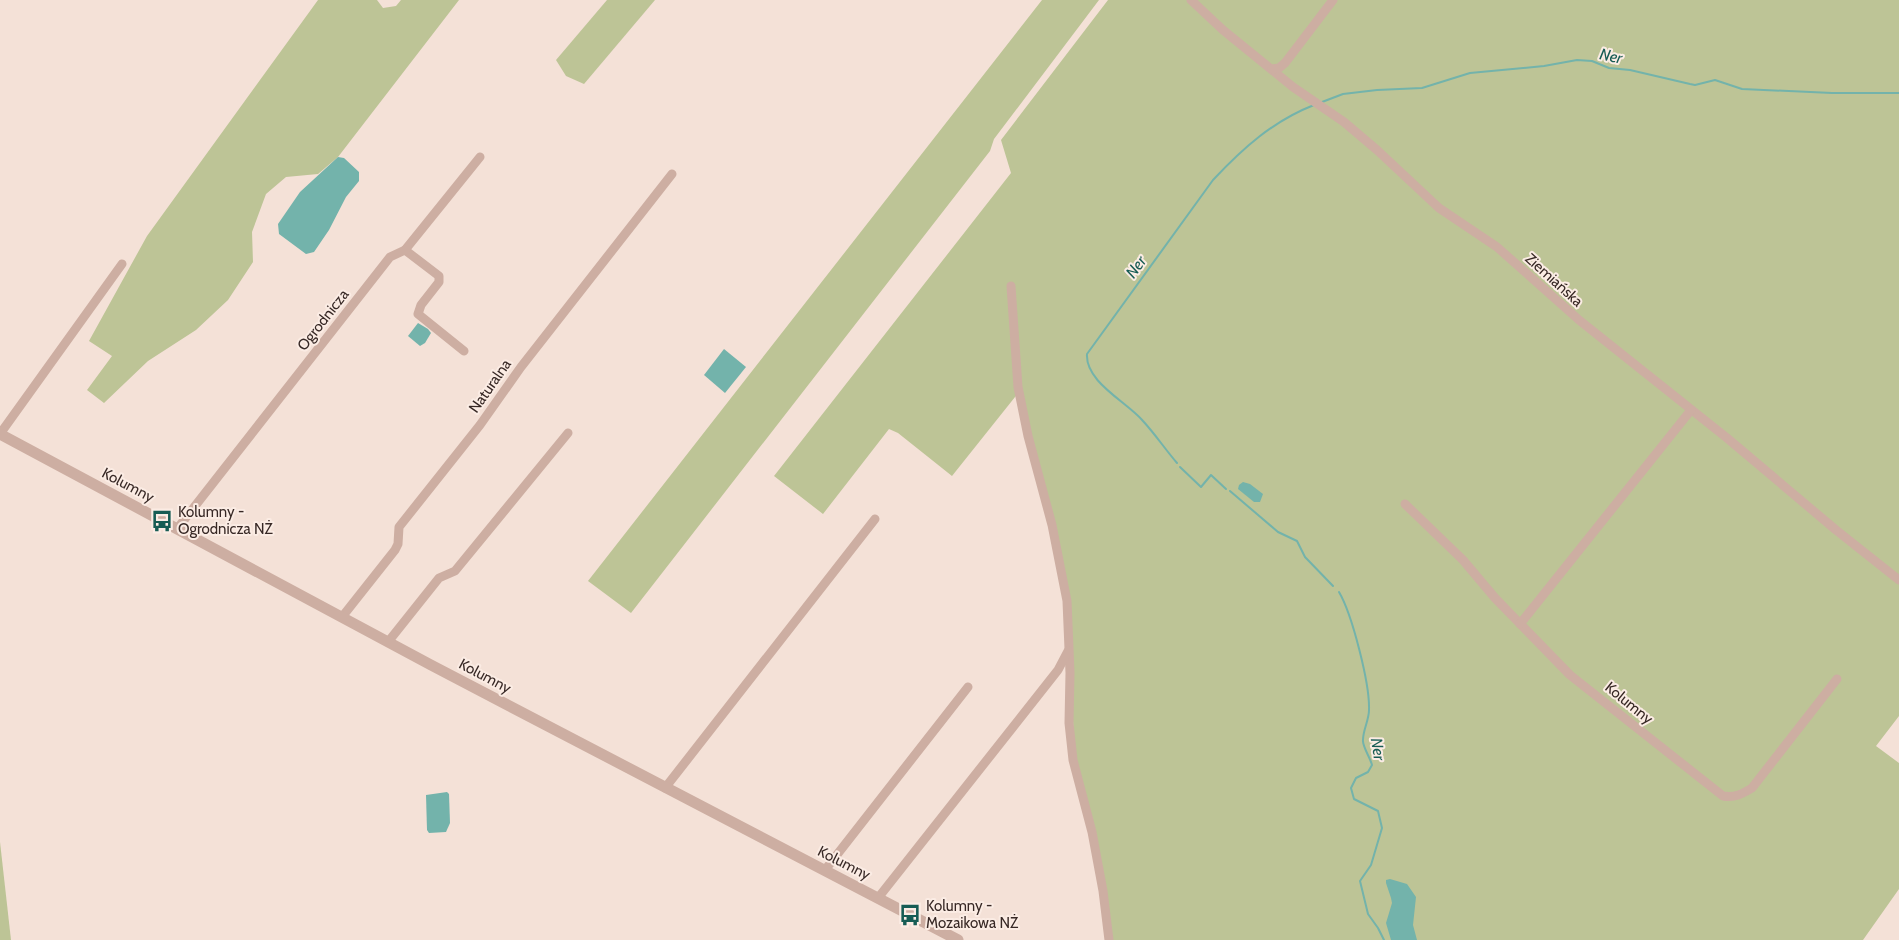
<svg xmlns="http://www.w3.org/2000/svg" width="1899" height="940" font-family="Cabin,sans-serif">
<rect width="100%" height="100%" fill="#f4e1d7"/>
<g fill="#bdc496">
<polygon points="318,0 377,0 383,8 396,6 401,0 459,0 338,157 318,174 286,177 266,194 252,232 253,262 228,300 196,330 148,361 104,403 87,390 112,356 89,341 147,236"/>
<polygon points="607,0 655,0 584,84 566,76 556,60"/>
<polygon points="1042,0 1099,0 994,139 990,151 631,613 588,581"/>
<polygon points="1108,0 1899,0 1899,716 1876,746 1899,763 1899,889 1863,940 1111,940 1074,748 1069,612 1019,392 952,476 898,433 889,429 823,514 774,476 1011,173 1001,140"/>
<polygon points="0,842 11,940 0,940"/>
</g>
<g fill="#73b3ab">
<polygon points="338,157 344,158 359,172 359,181 346,197 329,230 314,252 306,254 279,234 278,224 300,192"/>
<polygon points="418,323 428,329 431,333 425,343 420,346 408,336"/>
<polygon points="724,349 746,367 725,393 704,375"/>
<polygon points="1243,482 1250,484 1263,494 1260,502 1254,502 1238,489 1239,485"/>
<polygon points="447,792 449,794 450,823 446,832 429,833 427,830 426,795"/>
<polygon points="1390,879 1407,884 1416,897 1413,925 1417,940 1391,940 1386,923 1392,903 1391,898 1386,883 1386,880"/>
</g>
<g fill="none" stroke-linecap="round" stroke-linejoin="round">
<g stroke="#73b3ab" stroke-width="2">
<polyline points="1322,102 1343,94 1377,90 1422,88 1470,73 1544,66 1577,60 1592,61 1609,68 1630,70 1690,84 1695,85 1715,80 1742,89 1832,93 1899,93"/>
<path d="M1177,463C1165,449 1155,434 1143,421C1127,402 1085,382 1087,354L1213,180C1243,148 1273,121 1314,105"/>
<polyline points="1180,467 1201,487 1211,475 1226,489"/>
<polyline points="1230,491 1278,532 1297,541 1305,557 1333,586"/>
<path d="M1339,592C1352,614 1370,684 1369,710C1369,720 1363,730 1363,740C1362,746 1370,757 1372,765L1368,772L1356,778L1351,788L1354,799L1378,811L1382,828L1371,865L1360,881L1368,914L1378,928L1384,940"/>
</g>
<g stroke="#cdaea2" stroke-width="9">
<polyline points="1191,0 1223,30 1293,87 1344,122 1377,150 1439,208 1497,247 1579,320 1727,438 1836,530 1899,580"/>
<polyline points="1272,69 1279,68 1285,63 1333,0"/>
<polyline points="405,250 439,276 439,282 421,305 418,314 464,351"/>
<polyline points="1011,286 1018,387 1028,436 1052,525 1067,601 1070,673 1069,723 1073,760 1092,832 1103,891 1109,940"/>
<polyline points="0,434 122,264"/>
<path d="M1405,504L1463,560L1495,598L1570,675L1723,796C1735,798 1742,794 1752,788L1837,679"/>
<polyline points="177,529 390,257 405,250 480,157"/>
<polyline points="342,617 395,550 398,544 399,527 480,425 521,367 672,174"/>
<polyline points="1520,624 1691,410"/>
<polyline points="388,642 439,578 455,571 568,433"/>
<polyline points="665,788 875,519"/>
<polyline points="825,870 968,687"/>
<polyline points="878,898 1058,670 1068,651"/>
</g>
<polyline stroke="#cdaea2" stroke-width="11" points="0,434 431,665 958,940"/>
</g>
<defs>
<g id="bus-bare" transform="scale(1.725)"><path d="M-5-6H5V4H4V6H2V4H-2V6H-4V4H-5ZM-3.5-4V0h7V-4ZM-3.5 1.2v1.5H-2V1.2ZM2 1.2v1.5H3.5V1.2Z" fill="#175c54" stroke="#fbece4" stroke-width="2.5" paint-order="stroke"/></g>
</defs>
<g fill-rule="evenodd">
<use href="#bus-bare" x="162" y="521"/>
<use href="#bus-bare" x="910" y="915"/>
</g>
<g text-anchor="middle" dominant-baseline="central" stroke-width="4" stroke-linejoin="round" paint-order="stroke">
<g font-size="15" fill="#372825" stroke="#fbece4">
<text transform="translate(1554 280) rotate(42)">Ziemiańska</text>
<text transform="translate(323 320) rotate(-52)">Ogrodnicza</text>
<text transform="translate(490 386) rotate(-55)">Naturalna</text>
<text transform="translate(128 485) rotate(28)">Kolumny</text>
<text transform="translate(485 676) rotate(28)">Kolumny</text>
<text transform="translate(1629 703) rotate(39)">Kolumny</text>
<text transform="translate(844 863) rotate(27)">Kolumny</text>
</g>
<g font-size="15" fill="#372825" stroke="#fbece4" text-anchor="start">
<text x="178" y="512">Kolumny -<tspan x="178" dy="17">Ogrodnicza NŻ</tspan></text>
<text x="926" y="906">Kolumny -<tspan x="926" dy="17">Mozaikowa NŻ</tspan></text>
</g>
<g font-size="16" font-style="italic" fill="#175c54" stroke="#fbece4">
<text transform="translate(1611 56) rotate(12)">Ner</text>
<text transform="translate(1136 267) rotate(-54)">Ner</text>
<text transform="translate(1378 749) rotate(81)">Ner</text>
</g>
</g>
</svg>
